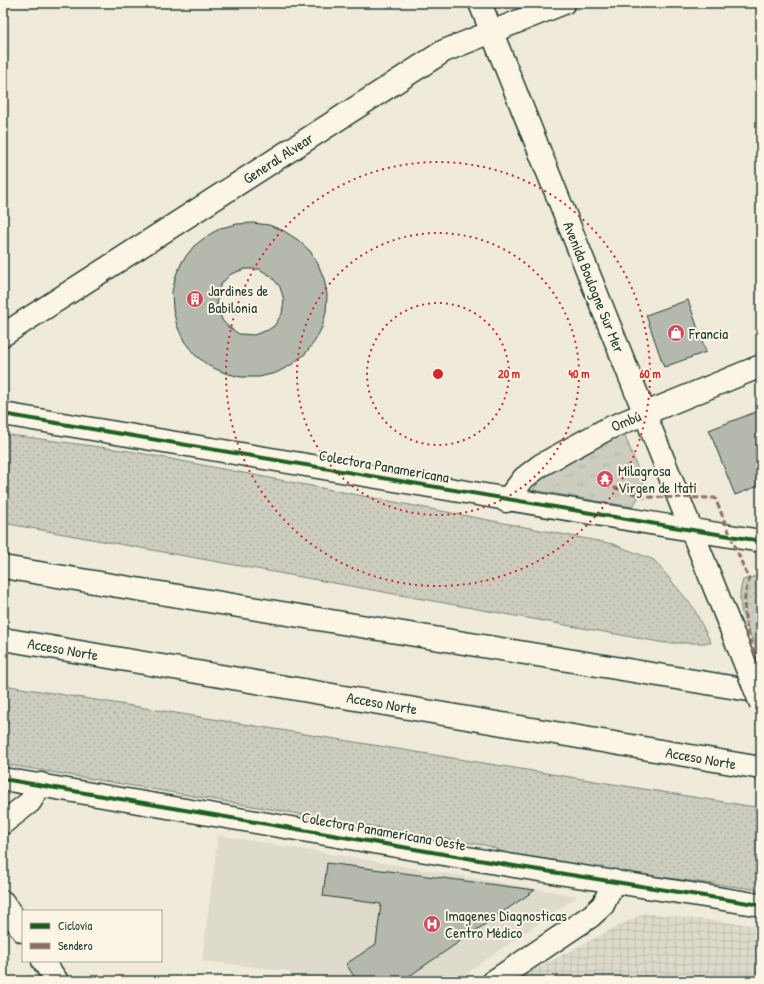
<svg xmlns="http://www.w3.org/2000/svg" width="764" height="984" font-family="'Patrick Hand',sans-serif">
<defs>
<pattern id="industrial-grid" width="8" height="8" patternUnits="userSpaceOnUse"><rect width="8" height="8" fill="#dedbcc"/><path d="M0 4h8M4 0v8" fill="none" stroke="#bebdb0"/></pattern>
<pattern id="grass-dots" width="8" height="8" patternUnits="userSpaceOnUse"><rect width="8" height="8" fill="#cccdbf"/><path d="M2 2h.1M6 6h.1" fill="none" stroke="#afb1a5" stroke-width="1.8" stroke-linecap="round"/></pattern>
<pattern id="park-tufts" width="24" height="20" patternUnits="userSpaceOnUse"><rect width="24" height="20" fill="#cccdbf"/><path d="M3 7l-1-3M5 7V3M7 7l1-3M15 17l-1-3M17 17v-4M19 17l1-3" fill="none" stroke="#afb1a5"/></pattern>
</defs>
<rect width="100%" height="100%" fill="#efeada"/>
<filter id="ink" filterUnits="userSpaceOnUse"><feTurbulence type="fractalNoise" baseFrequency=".025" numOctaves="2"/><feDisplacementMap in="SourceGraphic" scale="8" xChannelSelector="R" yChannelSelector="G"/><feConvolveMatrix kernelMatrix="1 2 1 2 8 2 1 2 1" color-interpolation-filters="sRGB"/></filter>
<g filter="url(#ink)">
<polygon fill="#dedbcc" points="218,835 578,896 455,981 296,981 288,971 202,961"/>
<polygon fill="url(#industrial-grid)" points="644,913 761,926 761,981 512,981"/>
<g fill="url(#grass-dots)" stroke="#76857a">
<polygon points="3,434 129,451 613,544 654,560 693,607 711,643 665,643 3,523"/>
<path d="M756,576L761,577V652L758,651C747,628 734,606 743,580Z"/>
<polygon points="3,685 761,808 761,890 520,859 489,846 3,764"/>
</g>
<polygon fill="url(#park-tufts)" stroke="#76857a" points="622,428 645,488 632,507 533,490 545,473"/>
<g fill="#b5b9ad" stroke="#1f3d34" fill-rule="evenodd">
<path d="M253,223L269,225L284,231L298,240L310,251L318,264L324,279L327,295L326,312L322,327L315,341L305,354L291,365L276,373L259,377H241L225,373L209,366L195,355L184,341L177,326L173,309L172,292L176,275L183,260L194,246L207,236L221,228L237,224ZM245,269H259L271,276L280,287L284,300L282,314L274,326L268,330L254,335L239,334L227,326L222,320L217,306L218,291L221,284L231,274Z"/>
<polygon points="688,300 706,352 664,367 646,315"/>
<polygon points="761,410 761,485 735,495 709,430"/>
<polygon points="327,863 535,890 402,981 357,981 346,964 376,944 381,904 323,896"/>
</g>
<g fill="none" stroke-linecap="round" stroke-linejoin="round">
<g stroke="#1f3d34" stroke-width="25">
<g id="minor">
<polyline points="3,335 444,51 564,3"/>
<path d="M3,414C256,455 508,501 761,541"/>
<polyline points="506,501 524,478 541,465 607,429 761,366"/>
<polyline points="3,779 514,866 761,905"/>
<polyline points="3,823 30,802 41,784"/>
<polyline points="3,902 23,931"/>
<polyline points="43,961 57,981"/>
<polyline points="494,981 591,916 603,905 614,881"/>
</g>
</g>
<g stroke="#1f3d34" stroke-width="25">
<polyline id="major" points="480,3 732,631"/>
</g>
<g stroke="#1f3d34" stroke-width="25">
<g id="highway">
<polyline points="3,567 761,692"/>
<polyline points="3,639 761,768"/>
</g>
</g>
<use href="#minor" stroke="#fcf5e5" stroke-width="22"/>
<use href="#major" stroke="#fcf5e5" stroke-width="22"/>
<use href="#highway" stroke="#fcf5e5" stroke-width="22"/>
<g stroke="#1f3d34" stroke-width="25" stroke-linecap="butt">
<polyline id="major-bridge" points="732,631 761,704"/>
</g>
<use href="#major-bridge" stroke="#fcf5e5" stroke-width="22"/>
<path stroke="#8d6e63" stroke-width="3" stroke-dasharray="6 3" stroke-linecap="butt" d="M605,485L645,497L715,498L749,580C738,611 749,640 761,668"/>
<g stroke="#fcf5e5" stroke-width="6">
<g id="cycleway">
<path d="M3,414C256,455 508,501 761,541"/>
<polyline points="3,779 514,866 761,905"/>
</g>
</g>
<use href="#cycleway" stroke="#1b5e20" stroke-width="4"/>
</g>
</g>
<g fill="none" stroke="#d62828" stroke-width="2" stroke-dasharray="2 4">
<circle cx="438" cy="374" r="71"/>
<circle cx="438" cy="374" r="141"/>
<circle cx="438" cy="374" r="212"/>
</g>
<defs>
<g id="building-disc" transform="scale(0.9)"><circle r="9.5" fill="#d1495b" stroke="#fcf5e5"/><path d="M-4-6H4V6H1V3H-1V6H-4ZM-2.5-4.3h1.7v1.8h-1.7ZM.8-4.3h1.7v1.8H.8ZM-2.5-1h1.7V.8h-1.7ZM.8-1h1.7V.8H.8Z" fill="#fff"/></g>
<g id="shop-disc" transform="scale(0.9)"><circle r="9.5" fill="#d1495b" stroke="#fcf5e5"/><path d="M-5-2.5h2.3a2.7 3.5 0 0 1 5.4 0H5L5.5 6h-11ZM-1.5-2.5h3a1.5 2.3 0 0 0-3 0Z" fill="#fff"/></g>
<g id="temple-disc" transform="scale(0.9)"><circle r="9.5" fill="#d1495b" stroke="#fcf5e5"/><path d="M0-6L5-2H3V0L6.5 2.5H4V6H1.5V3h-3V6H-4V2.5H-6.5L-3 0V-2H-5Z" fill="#fff"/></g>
<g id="hospital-disc" transform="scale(0.9)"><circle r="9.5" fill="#d1495b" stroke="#fcf5e5"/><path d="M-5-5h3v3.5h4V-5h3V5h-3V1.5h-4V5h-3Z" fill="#fff"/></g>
</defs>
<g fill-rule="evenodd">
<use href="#building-disc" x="195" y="299"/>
<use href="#shop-disc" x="676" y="333"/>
<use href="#temple-disc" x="605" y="479"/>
<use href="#hospital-disc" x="432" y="924"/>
</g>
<g text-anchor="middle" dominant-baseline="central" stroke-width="4" stroke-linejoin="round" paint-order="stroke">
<g font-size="15" fill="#1f3d34" stroke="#fcf5e5">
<text transform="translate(278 158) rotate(-33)">General Alvear</text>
<text transform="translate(594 287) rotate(68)">Avenida Boulogne Sur Mer</text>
<text transform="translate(626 421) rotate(-23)">Ombú</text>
<text transform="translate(384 466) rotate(10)">Colectora Panamericana</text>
<text transform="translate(63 649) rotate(10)">Acceso Norte</text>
<text transform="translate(382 703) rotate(10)">Acceso Norte</text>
<text transform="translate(701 758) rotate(10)">Acceso Norte</text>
<text transform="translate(384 831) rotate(10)">Colectora Panamericana Oeste</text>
</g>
<g font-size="15" fill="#1f3d34" stroke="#fcf5e5" text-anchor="start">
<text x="208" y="290">Jardines de<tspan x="208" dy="17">Babilonia</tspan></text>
<text x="689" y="333">Francia</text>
<text x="618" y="470">Milagrosa<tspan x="618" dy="17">Virgen de Itatí</tspan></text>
<text x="445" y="915">Imagenes Diagnosticas<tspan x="445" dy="17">Centro Médico</tspan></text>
</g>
</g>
<circle cx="438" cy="374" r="6" fill="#d62828" stroke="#fcf5e5" stroke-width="2"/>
<g font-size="12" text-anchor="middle" font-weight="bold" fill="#d62828" stroke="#fcf5e5" stroke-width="4" stroke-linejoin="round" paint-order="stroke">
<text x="509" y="378">20 m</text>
<text x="579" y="378">40 m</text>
<text x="650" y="378">60 m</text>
</g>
<rect width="764" height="984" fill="none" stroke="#fcf5e5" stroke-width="16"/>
<rect x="8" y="8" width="748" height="968" fill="none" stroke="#1f3d34" stroke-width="1.5" filter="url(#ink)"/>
<rect x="22" y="910" width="140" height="52" fill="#fcf5e5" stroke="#a4ab9e"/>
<rect x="30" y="923" width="20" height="6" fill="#1b5e20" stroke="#a4ab9e"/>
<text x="58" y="930" font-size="12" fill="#1f3d34">Ciclovía</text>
<rect x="30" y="943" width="20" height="6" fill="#8d6e63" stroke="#a4ab9e"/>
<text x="58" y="950" font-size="12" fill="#1f3d34">Sendero</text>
</svg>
